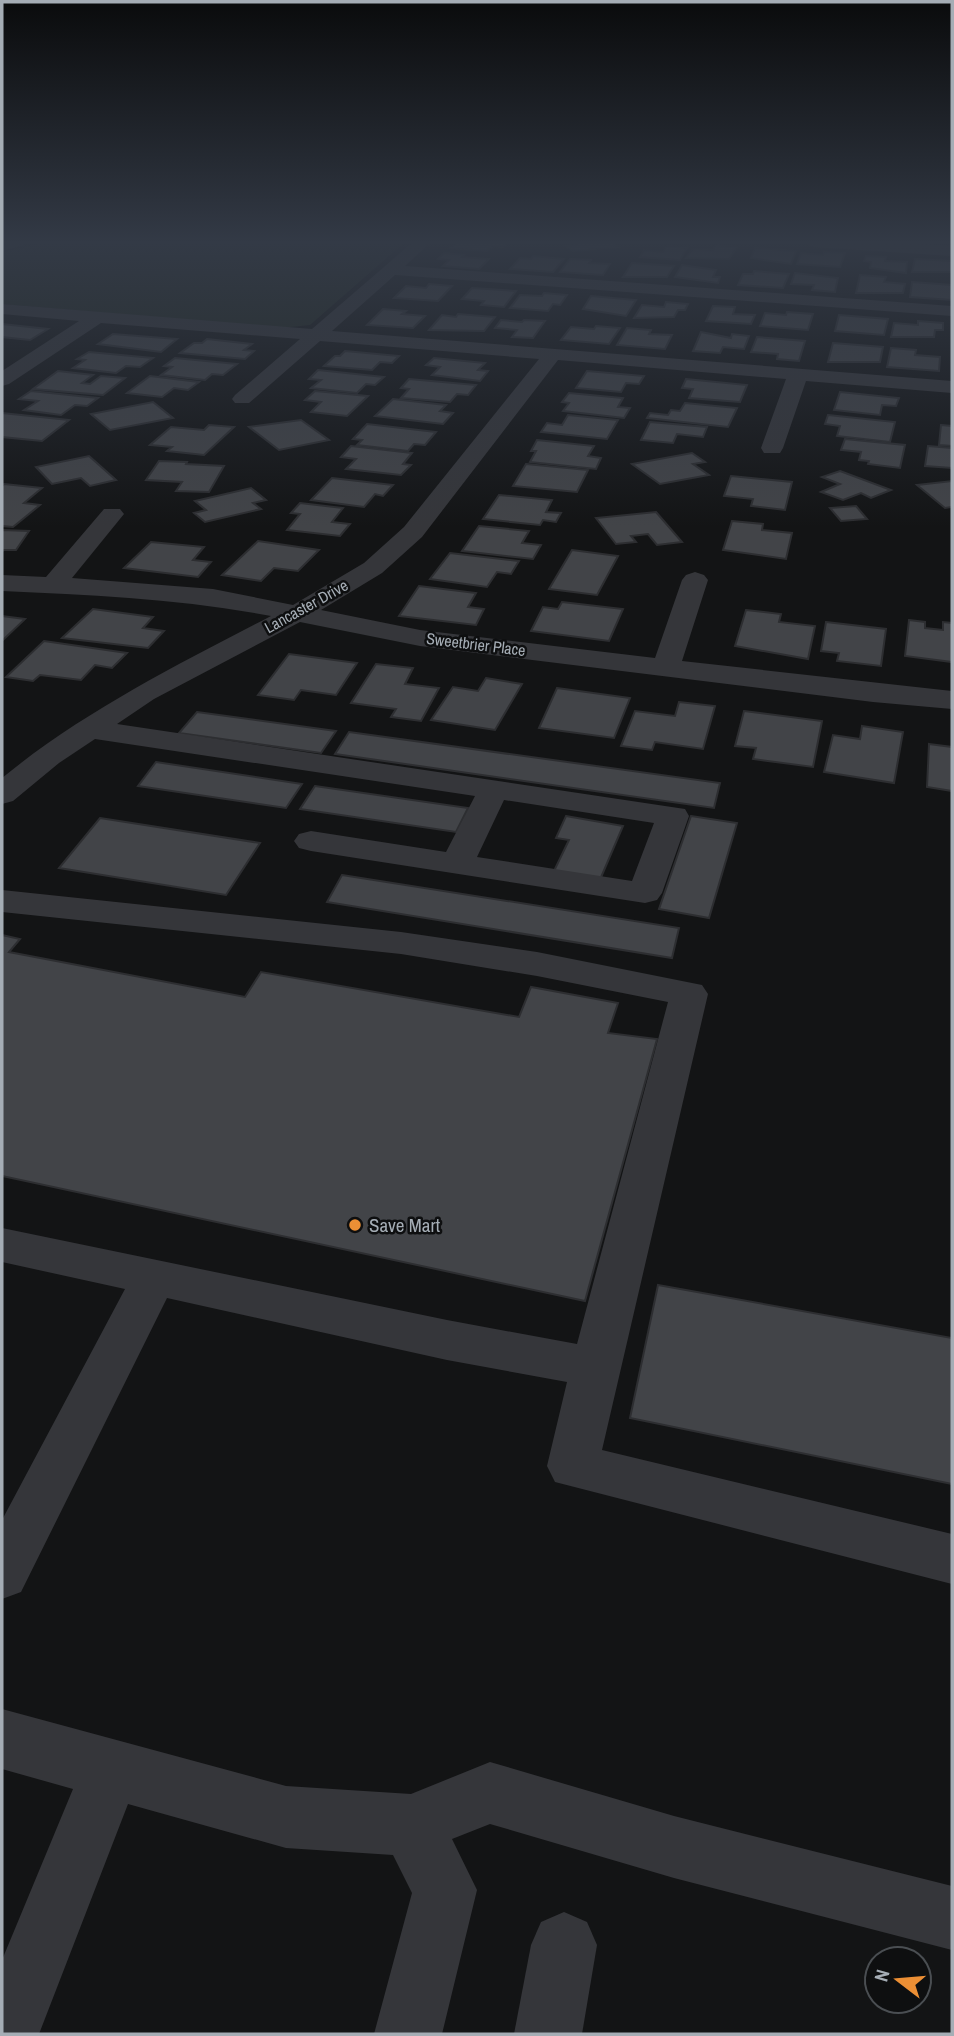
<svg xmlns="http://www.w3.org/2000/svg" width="954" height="2036" font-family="'Archivo Narrow',sans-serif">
<rect width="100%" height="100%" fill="#131415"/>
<polygon fill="#202820" points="49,242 405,242 310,325 281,328 2,304 2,252"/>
<g fill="#424448" stroke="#2d2e31" stroke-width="2">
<polygon points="458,242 508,242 503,247 493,246 487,251 450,248"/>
<polygon points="573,242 611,242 618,247 573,251 566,246 576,245"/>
<polygon points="716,245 737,247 729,259 686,258 693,249 713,250"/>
<polygon points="667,246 687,248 680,260 640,257 644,250 663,252"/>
<polygon points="755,248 796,251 791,264 751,258"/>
<polygon points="824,252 845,253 840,267 797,264 801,253 823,255"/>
<polygon points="444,253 464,255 462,257 489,259 479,269 443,266 449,260 438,259"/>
<polygon points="533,256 564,259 553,272 510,269 520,258 531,259"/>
<polygon points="866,256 886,257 885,261 907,262 906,273 870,268 871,262 864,261"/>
<polygon points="570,259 591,260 589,263 610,264 603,275 560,272"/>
<polygon points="915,259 952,261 952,272 912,272"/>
<polygon points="632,263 674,266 667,277 623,277"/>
<polygon points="682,265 716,270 713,277 720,277 718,283 675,277"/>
<polygon points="754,271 789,274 783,288 738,285 743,274 753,274"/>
<polygon points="795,273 838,278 835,292 812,290 814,285 791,284"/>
<polygon points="860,275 886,277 884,282 905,284 903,293 856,293"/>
<polygon points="912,282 952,285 952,300 910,297"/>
<polygon points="429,284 452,286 438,301 394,298 406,286 426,288"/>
<polygon points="472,288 516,291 504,307 481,305 484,301 462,299"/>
<polygon points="544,293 567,295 560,305 553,304 548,311 510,308 520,295 542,296"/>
<polygon points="591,296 636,300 626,316 583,309"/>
<polygon points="666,302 688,304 685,310 678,310 674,317 634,318 642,305 664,307"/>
<polygon points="713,306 735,307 733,314 755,315 751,324 706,321"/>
<polygon points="383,309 406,311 402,314 425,316 413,328 367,325"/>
<polygon points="787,312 813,314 808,330 760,326 765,313 786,315"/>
<polygon points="458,314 495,317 484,331 429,330 442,315 456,317"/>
<polygon points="839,315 888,319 884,335 835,331"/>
<polygon points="501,320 522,322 524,320 545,321 533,338 512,337 517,330 495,328"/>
<polygon points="918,321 943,323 943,330 935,330 934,337 891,337 894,323 918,325"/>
<polygon points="2,324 48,329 30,340 2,337"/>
<polygon points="596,326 620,328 609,344 561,340 571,327 594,329"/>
<polygon points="627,328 651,330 649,334 672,335 665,349 617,345"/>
<polygon points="701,332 731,338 732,334 749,336 744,349 723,347 720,353 693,351"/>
<polygon points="113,334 177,339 161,352 98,344"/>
<polygon points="757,337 805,341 799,361 777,359 778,354 751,352"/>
<polygon points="207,339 252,344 244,350 254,351 245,359 180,353 194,343 202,343"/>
<polygon points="833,343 883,347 880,362 828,362"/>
<polygon points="891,348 916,350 915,355 940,357 939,371 887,367"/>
<polygon points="345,351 399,356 392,363 380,362 372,370 324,366 335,356 340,356"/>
<polygon points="89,352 153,358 140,367 126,366 116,373 73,368 85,360 77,359"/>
<polygon points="175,358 237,364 223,375 212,374 205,380 161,375 172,367 164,366"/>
<polygon points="434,358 485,363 478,370 488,371 480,381 432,375 440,367 426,365"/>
<polygon points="318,370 384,377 375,385 366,384 357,393 311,388 321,380 309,379"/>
<polygon points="58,371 93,375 82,383 90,384 101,376 125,378 103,395 33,389"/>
<polygon points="587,371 644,376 639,384 626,383 621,392 576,388"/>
<polygon points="150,376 199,382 188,390 174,388 162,397 127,393"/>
<polygon points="409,379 476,385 468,395 457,394 450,402 401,398 409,389 401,388"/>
<polygon points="686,379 747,385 740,402 689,398 693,389 682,388"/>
<polygon points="31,391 98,398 87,406 75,405 61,415 24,410 38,401 19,399"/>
<polygon points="315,391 368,396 347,416 311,412 321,402 305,400"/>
<polygon points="840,392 899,398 896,406 882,405 880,415 834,410"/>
<polygon points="569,393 623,398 618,407 630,408 624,418 563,411 569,403 562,402"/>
<polygon points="393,399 446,405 440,411 453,413 443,424 375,416"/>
<polygon points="153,402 173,418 110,430 91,414"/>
<polygon points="685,403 737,408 728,427 647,418 650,413 668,415 671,410 680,411"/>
<polygon points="2,413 69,420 42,441 2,437"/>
<polygon points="568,415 618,420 607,439 541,432 547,423 562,425"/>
<polygon points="828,415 895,422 890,442 837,436 840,426 825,424"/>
<polygon points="301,420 329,440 279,450 249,427"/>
<polygon points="650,422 707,427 703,437 677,434 673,443 641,440"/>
<polygon points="367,424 436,432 425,445 414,444 408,451 357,445 362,440 353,439"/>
<polygon points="209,425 234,427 204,455 167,451 172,447 150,445 171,427 204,430"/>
<polygon points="941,425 952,426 952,446 939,445"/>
<polygon points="845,439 905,445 900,468 868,464 869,461 859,460 861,452 841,450"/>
<polygon points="537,440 594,446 588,456 601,458 596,469 530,462 536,451 531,451"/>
<polygon points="351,446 412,453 403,464 411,465 401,475 346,469 356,459 341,457"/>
<polygon points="928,446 952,448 952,468 925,466"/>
<polygon points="692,453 705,462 693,464 709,475 660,484 632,464"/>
<polygon points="89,456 116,480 90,486 81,478 52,484 36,467"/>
<polygon points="159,461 187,462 186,464 224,466 209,492 176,491 182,482 146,480"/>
<polygon points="526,464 588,470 577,492 513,486"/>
<polygon points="840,471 891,490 871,498 861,493 843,500 821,492 840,484 822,477"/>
<polygon points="731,476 792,482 785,510 751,506 753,499 724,496"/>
<polygon points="332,478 393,485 383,496 375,494 364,507 311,500"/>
<polygon points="952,481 952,507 945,508 917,485"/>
<polygon points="4,484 42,488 24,503 40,505 13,527 2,526 2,486"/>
<polygon points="251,488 266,500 253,503 261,509 205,522 194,513 206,510 195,501"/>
<polygon points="499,495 552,500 546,512 561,513 556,522 543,520 540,525 483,519"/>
<polygon points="300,503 343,508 332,522 350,524 340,536 287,530 300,514 291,513"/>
<polygon points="856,506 867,519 841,521 830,508"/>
<polygon points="656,512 682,542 657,545 648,534 631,536 636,542 616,544 596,518"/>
<polygon points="732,521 763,524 762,530 792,533 786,559 723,550"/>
<polygon points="479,526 529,531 522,543 541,545 533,559 462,551"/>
<polygon points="2,530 29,531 16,550 3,550 2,552"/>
<polygon points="258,541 319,550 298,571 274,568 261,581 222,575"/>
<polygon points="151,542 204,547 193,560 211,562 198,577 124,568"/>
<polygon points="572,550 618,556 597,595 549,589"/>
<polygon points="450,553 519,561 511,574 497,572 487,587 430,579"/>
<polygon points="419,586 476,593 468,607 484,609 476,625 399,616"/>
<polygon points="562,602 623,609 609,641 531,631 543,607 558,609"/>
<polygon points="93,609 153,617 143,628 164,631 148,648 62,638"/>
<polygon points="746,610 781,614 779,622 815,626 808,659 735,646"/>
<polygon points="2,616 25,619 2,641"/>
<polygon points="909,620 925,622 925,628 943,630 943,622 952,623 952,662 905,656"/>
<polygon points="826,622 886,629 881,666 837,661 839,653 821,651"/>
<polygon points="44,641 127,653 112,668 95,665 81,680 40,675 33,681 6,677"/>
<polygon points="289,654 357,663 336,695 301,690 294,700 258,695"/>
<polygon points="376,664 413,668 405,684 439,688 421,721 391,717 396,709 351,703"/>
<polygon points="486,678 522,684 495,730 431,720 453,687 478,691"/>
<polygon points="557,688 630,698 614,738 539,728"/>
<polygon points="679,702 715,706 703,749 655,742 652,750 621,746 635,711 675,716"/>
<polygon points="744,711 822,721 813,767 753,759 756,748 735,746"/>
<polygon points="197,712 336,731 321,753 179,733"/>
<polygon points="862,726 903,732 894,783 824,772 833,735 860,739"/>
<polygon points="349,732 720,783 714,808 335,754"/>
<polygon points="929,744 952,747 952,791 927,787"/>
<polygon points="156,762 302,784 286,808 138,786"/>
<polygon points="315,786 468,808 456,832 300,809"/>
<polygon points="566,816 623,826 599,882 553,873 569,840 556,838"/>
<polygon points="691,816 737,823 709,918 659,909"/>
<polygon points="100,818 260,843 226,895 59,868"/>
<polygon points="342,875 679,928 672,958 327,902"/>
<polygon points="2,935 20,939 9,952 245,997 261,972 519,1017 531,987 618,1003 608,1033 657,1039 585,1301 2,1176"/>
<polygon points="658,1285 952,1338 952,1484 630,1418"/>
</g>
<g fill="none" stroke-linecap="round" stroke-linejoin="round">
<g fill="#35363a" fill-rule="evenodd">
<polygon points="2,242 26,242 24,245 2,251"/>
<path d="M413,242H431L405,266L952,306V316L395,275L332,331L952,381V393L806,381L783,448L780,453H764L761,448L786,379L558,360L422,537L382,573L321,610L420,630L655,658L682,580L686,575L695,572L704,575L708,580L682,661L952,691V709L873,702L420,646L300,622L154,699L117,724L685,809L689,816L662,893L657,900L645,903L311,851L299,848L294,841L299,834L311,831L446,852L475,796L95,739L59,763L13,801L2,804V778C84,711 177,665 271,616C181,599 92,595 2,591V575L46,577L104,509H120L124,514L72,578L213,589L293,605L364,563L404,527L539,359L320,341L249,403H235L232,399L235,395L300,339L101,323L9,384L2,386V371L79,321L2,314V304L312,329ZM504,800L654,823L632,881L477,857Z"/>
<polygon points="805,242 892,242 952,246 952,256 813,247"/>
<polygon points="2,890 401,932 537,952 702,985 708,994 602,1450 952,1534 952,1584 555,1482 547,1466 567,1382 447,1360 167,1298 21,1592 2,1599 2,1520 125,1289 2,1262 2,1228 447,1320 577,1344 668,1002 537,976 401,954 2,912"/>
<polygon points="2,1709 286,1786 411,1794 490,1762 674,1816 952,1886 952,1950 674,1878 490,1824 452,1839 477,1890 442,2034 374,2034 412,1893 393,1855 286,1848 128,1804 39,2034 2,2034 2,1960 73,1789 2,1769"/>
<polygon points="564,1912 587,1922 597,1945 582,2034 514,2034 531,1945 541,1922"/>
</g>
</g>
<linearGradient id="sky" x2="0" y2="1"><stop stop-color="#0a0b0c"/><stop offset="0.46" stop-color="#333a46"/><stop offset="1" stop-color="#333a46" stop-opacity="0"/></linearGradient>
<rect width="954" height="527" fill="url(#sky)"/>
<circle fill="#ec8f35" stroke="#0e0f10" stroke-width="2.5" cx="355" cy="1225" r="7"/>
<g text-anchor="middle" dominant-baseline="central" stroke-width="5" stroke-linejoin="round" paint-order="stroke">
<g font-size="16" fill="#a5adb5" stroke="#0e0f10">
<text transform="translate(306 606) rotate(-29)">Lancaster Drive</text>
<text transform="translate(476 644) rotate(7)">Sweetbrier Place</text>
</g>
<g font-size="19" fill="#a5adb5" stroke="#0e0f10" text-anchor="start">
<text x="369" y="1225">Save Mart</text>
</g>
</g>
<rect width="954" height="2036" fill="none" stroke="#a5adb5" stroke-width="7"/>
<g transform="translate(898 1980) rotate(286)"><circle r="33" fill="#0e0f10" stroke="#4a4e52" stroke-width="2"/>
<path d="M0-5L12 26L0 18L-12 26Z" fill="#ec8f35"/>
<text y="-10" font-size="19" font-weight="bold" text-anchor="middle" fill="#a5adb5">N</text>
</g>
</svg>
